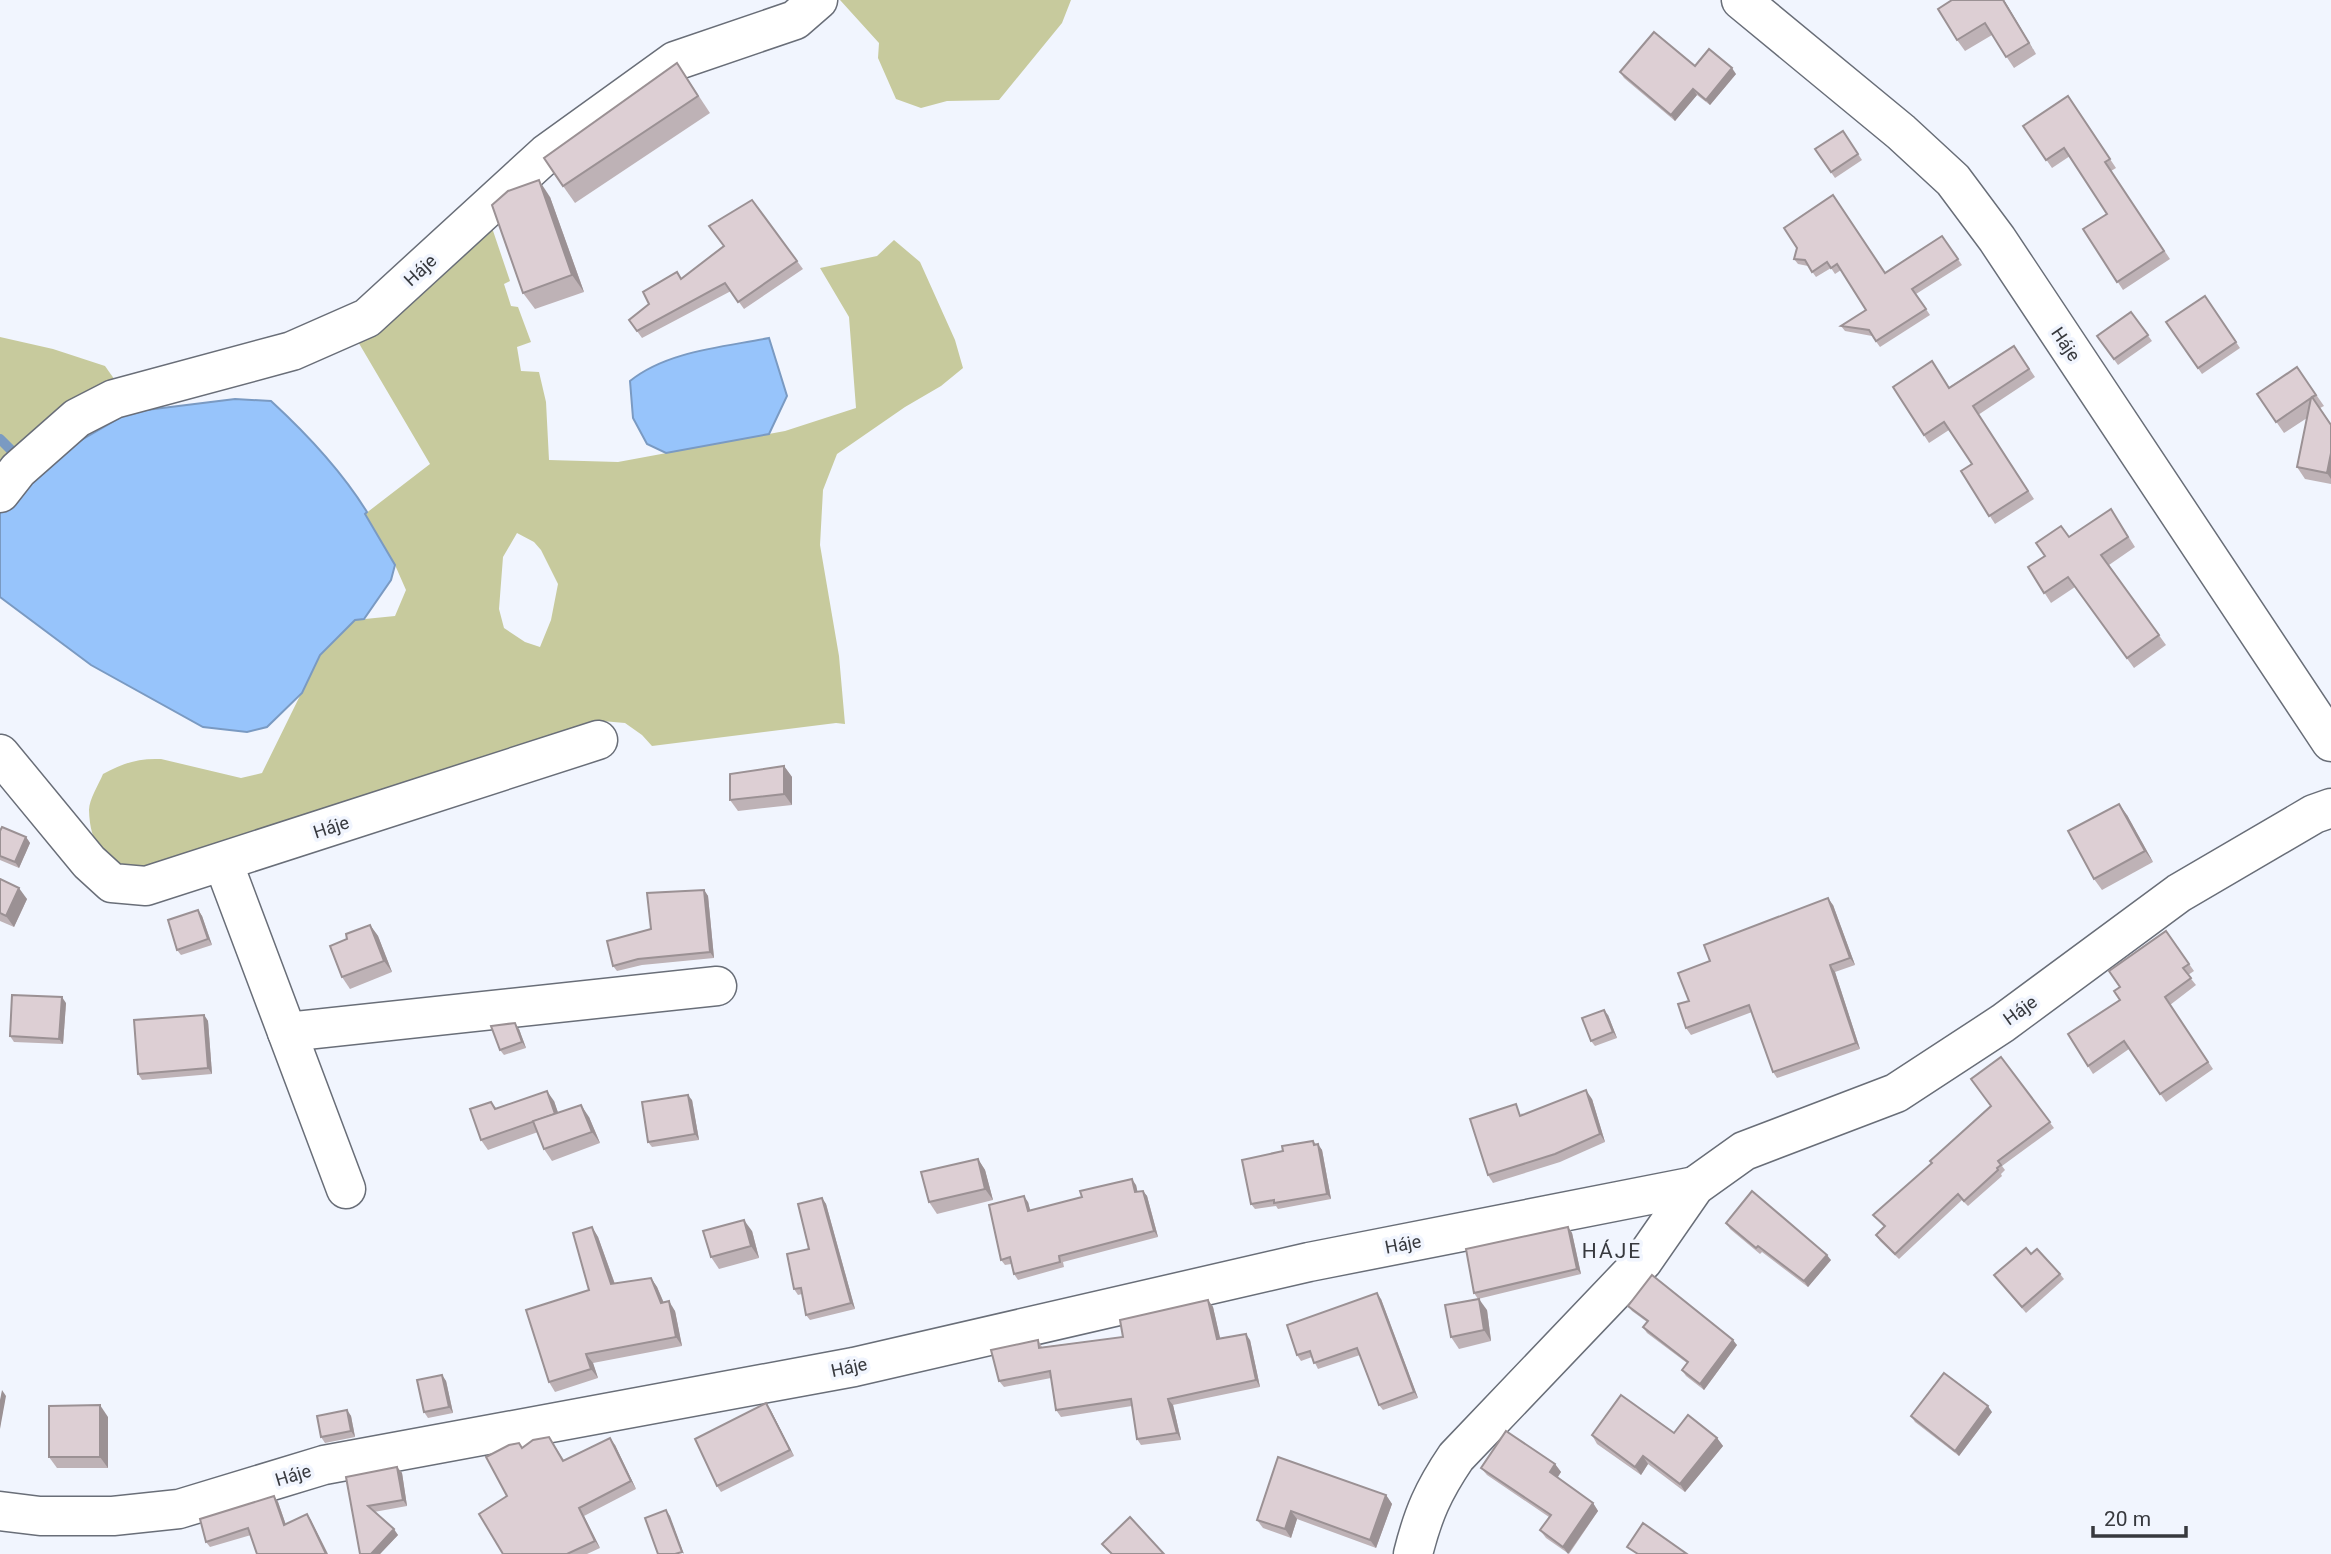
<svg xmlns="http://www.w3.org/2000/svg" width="2331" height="1554" font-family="Roboto,sans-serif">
<rect width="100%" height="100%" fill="#f1f5fe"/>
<g fill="#c7ca9d" fill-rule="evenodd">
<polygon points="840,0 1071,0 1062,23 999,100 947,101 921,108 896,99 878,58 879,43"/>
<path d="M488,216L510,281L504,284L511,306L518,307L531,342L517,347L521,371L539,372L546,402L549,460L618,462L785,431L856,408L849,317L820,268L877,256L894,240L920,262L955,340L963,368L941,386L905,407L837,454L823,490L820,545L839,656L845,724L836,723L652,746L642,735L625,723L602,721L484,772L135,871C104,858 90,846 89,810C89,799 99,784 103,774C123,763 138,758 161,759L241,778L262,773L320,655L355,620L395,616L406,590L395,565L365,514L430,464L357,340ZM517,533L534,542L541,550L558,584L551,620L540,647L525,642L504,628L499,609L503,557Z"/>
<polygon points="0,337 53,349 105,366 117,383 0,468"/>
</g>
<g fill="#97c4fb" stroke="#7a9ac2" stroke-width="2">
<path d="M769,338L787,396L769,434L666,453L647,444L633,418L630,381C667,351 724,347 769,338Z"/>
<path d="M235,399L271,401C308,435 341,470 367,512L365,514L395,565L391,580L364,619L355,620L320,655L302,693L267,727L247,732L203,727L91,665L0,597V512L31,469L130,412Z"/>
</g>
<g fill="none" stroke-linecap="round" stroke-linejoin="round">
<polyline stroke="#7a9ac2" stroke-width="10" points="0,439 13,452"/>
<g stroke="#696e78" stroke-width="41">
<g id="minor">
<polyline points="1741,0 1901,132 1953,180 1997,239 2331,742"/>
<polyline points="0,493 18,470 77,418 114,399 292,351 367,318 546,154 675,61 795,20 818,0"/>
<polyline points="0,754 89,862 112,883 146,886 598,740"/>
<polyline points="223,862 346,1189"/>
<polyline points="287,1032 717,986"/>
<polyline points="0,1511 40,1516 113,1516 179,1509 324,1465 854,1367 1309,1262 1695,1186"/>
<path d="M1413,1554C1423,1514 1433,1491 1456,1457L1643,1261L1695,1186L1744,1151L1896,1093L2003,1023L2179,893L2314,814L2331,808"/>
</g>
</g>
<use href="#minor" stroke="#fff" stroke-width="38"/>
</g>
<g fill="#beb2b6">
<polygon points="2004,0 2036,54 2014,68 1992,35 1965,51 1957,40"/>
<polygon points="677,63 710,113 575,203 563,186"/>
<polygon points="1695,66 1736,74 1710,105 1697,95 1675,121 1624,78 1620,72"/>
<polygon points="2068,96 2116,168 2111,171 2170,259 2123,290 2083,229 2107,214 2070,156 2052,168 2023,126"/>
<polygon points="1843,131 1862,160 1835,178 1815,149"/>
<polygon points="550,197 584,292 535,309 523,293"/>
<polygon points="752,200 803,269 744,309 731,291 642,338 629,320 723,246"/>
<polygon points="1942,236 1962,265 1916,294 1930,315 1880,347 1872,336 1845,331 1841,326 1866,310 1841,270 1835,274 1831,268 1816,277 1808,266 1798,264 1794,259 1797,248 1885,273"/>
<polygon points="2205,296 2240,348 2202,374 2166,322"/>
<polygon points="2131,312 2152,341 2118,365 2097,336"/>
<polygon points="2014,346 2035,377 1978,415 2034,499 1995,524 1961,471 1972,464 1949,430 1929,443 1893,387 1949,387"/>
<polygon points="2297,367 2324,406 2320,408 2331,424 2331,484 2305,479 2297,467 2307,418 2284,433 2257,394"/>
<polygon points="2111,509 2135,547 2109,565 2166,645 2134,668 2075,587 2051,603 2028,567 2045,556 2069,537"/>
<polygon points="784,766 792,777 792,805 738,811 730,800"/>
<polygon points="2127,815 2153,862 2102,890 2094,879"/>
<polygon points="0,831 26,837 30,843 19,868 0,860"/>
<polygon points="0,879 27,899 14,927 0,921"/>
<polygon points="704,890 708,896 714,958 642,965 617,971 613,966 651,929"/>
<polygon points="1833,905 1855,965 1835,972 1860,1049 1777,1078 1773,1072 1752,1012 1691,1035 1686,1028 1689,1001 1710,961"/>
<polygon points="198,910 202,916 212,945 181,955 177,950"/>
<polygon points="370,925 378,936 392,972 350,989 342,977 347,939"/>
<polygon points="2166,931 2194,971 2188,975 2196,985 2170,1005 2213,1069 2166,1102 2129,1049 2093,1074 2088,1066 2120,1000 2120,987"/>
<polygon points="66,1003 63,1044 14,1042 10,1036"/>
<polygon points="204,1015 208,1021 212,1074 142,1080 138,1074"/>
<polygon points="1608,1015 1617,1038 1595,1046 1591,1041"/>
<polygon points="519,1029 526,1048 504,1055 500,1050"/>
<polygon points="2001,1057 2054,1128 2002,1166 2005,1170 2001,1174 2002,1176 1968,1206 1962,1200 1899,1259 1880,1241 1876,1235 1884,1227 1873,1215 1932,1163 1991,1106"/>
<polygon points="1592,1099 1605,1142 1560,1162 1493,1183 1488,1175 1522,1113 1523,1115"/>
<polygon points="692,1100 699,1140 652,1147 648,1142"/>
<polygon points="554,1101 558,1113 589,1117 600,1143 552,1161 544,1149 538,1132 488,1150 481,1140 491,1102 497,1109"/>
<polygon points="1313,1141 1322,1150 1331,1199 1278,1209 1276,1206 1255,1209 1251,1204 1283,1151"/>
<polygon points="978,1159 985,1170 993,1200 937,1214 929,1202"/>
<polygon points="1136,1185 1137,1191 1143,1191 1147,1196 1158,1237 1063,1262 1064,1267 1018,1280 1014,1274 1011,1264 1005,1265 1001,1260 1028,1202 1030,1210"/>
<polygon points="822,1198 826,1204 855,1309 810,1320 806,1315 802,1294 798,1295 794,1289 809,1249"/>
<polygon points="1726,1223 1831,1260 1808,1287 1762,1252 1760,1254 1730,1229"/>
<polygon points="592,1227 598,1237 615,1284 651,1278 657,1287 664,1303 675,1311 682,1346 593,1363 598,1378 555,1392 549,1382 589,1290"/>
<polygon points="1568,1227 1572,1233 1581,1274 1478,1299 1474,1293"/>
<polygon points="752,1231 759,1258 719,1269 711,1257"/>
<polygon points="2031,1254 2060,1274 2064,1279 2026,1313 1994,1275"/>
<polygon points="1381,1299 1418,1398 1383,1410 1379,1405 1360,1355 1318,1369 1312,1357 1301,1361 1297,1355"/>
<polygon points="1208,1300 1213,1307 1220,1339 1250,1340 1260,1387 1173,1405 1181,1440 1141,1445 1137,1439 1132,1406 1061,1417 1056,1410 1051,1378 1004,1387 999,1381 1038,1340 1042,1347 1123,1337"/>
<polygon points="1628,1306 1737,1345 1704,1390 1686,1376 1682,1370 1687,1363 1647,1333 1643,1327 1647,1322 1632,1311"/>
<polygon points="1487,1310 1491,1341 1459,1349 1451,1337"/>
<polygon points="442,1375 446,1381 453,1413 428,1418 424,1412"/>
<polygon points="770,1409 794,1456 721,1492 717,1486"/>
<polygon points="347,1410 351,1416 355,1437 325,1443 321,1437"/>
<polygon points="1992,1412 1959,1456 1915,1422 1911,1416"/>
<polygon points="108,1417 108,1468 57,1468 49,1457"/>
<polygon points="1674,1433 1717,1438 1723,1446 1685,1492 1648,1464 1641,1475 1597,1444 1592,1435"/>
<polygon points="549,1437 564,1460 615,1445 636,1489 584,1516 600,1548 587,1554 503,1554 507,1496 522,1448"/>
<polygon points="1278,1457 1386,1495 1392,1504 1376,1548 1297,1519 1291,1538 1263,1528 1257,1520"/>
<polygon points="1555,1464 1561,1472 1557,1477 1593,1503 1598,1511 1569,1554 1546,1538 1540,1530 1549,1517 1487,1475 1481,1468"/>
<polygon points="397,1467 402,1473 407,1506 374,1512 398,1535 380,1554 346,1477"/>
<polygon points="274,1496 278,1502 286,1525 307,1514 311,1520 251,1535 210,1547 206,1542"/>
</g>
<g fill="#9b9194">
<polygon points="2003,0 2004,0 2036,54 2029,43"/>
<polygon points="1732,68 1736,74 1710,105 1706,100"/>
<polygon points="1693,89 1697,95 1675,121 1671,115"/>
<polygon points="539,180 550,197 584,292 572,275"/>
<polygon points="2331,453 2331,479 2327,473"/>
<polygon points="784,766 792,777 792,805 784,794"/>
<polygon points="2119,804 2127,815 2153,862 2145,851"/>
<polygon points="26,837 30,843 19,868 15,862"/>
<polygon points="19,888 27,899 14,927 6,916"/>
<polygon points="704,890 708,896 714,958 710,952"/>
<polygon points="1828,898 1833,905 1855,965 1850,958"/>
<polygon points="198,910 202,916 212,945 208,939"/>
<polygon points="370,925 378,936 392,972 384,961"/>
<polygon points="1830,965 1835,972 1860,1049 1856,1043"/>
<polygon points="62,997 66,1003 63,1044 59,1039"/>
<polygon points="1604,1010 1608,1015 1617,1038 1613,1032"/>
<polygon points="204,1015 208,1021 212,1074 208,1068"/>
<polygon points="515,1023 519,1029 526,1048 522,1042"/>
<polygon points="1586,1090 1592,1099 1605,1142 1600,1134"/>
<polygon points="547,1091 554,1101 562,1124 555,1114"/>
<polygon points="688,1095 692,1100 699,1140 695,1134"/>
<polygon points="581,1105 589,1117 600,1143 592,1132"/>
<polygon points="1318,1144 1322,1150 1331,1199 1327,1194"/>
<polygon points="978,1159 985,1170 993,1200 985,1189"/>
<polygon points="1132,1179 1136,1185 1139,1198 1135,1192"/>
<polygon points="1143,1191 1147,1196 1158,1237 1154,1231"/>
<polygon points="1024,1196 1028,1202 1032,1217 1028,1211"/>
<polygon points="822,1198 826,1204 855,1309 851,1303"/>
<polygon points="744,1220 752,1231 759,1258 751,1246"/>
<polygon points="592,1227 598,1237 618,1293 611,1284"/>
<polygon points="1568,1227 1572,1233 1581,1274 1577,1269"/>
<polygon points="1827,1255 1831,1260 1808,1287 1804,1281"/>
<polygon points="651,1278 657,1287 668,1313 661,1303"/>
<polygon points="1377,1293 1381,1299 1418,1398 1414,1392"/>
<polygon points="1479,1299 1487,1310 1491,1341 1484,1330"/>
<polygon points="1208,1300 1213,1307 1222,1346 1217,1339"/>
<polygon points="669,1301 675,1311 682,1346 676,1337"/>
<polygon points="1246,1334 1250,1340 1260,1387 1256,1380"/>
<polygon points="1733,1340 1737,1345 1704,1390 1700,1384"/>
<polygon points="586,1354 593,1363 598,1378 591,1369"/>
<polygon points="442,1375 446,1381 453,1413 449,1407"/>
<polygon points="2,1390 6,1396 0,1429 0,1400"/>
<polygon points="1168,1399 1173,1405 1181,1440 1177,1433"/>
<polygon points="766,1403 770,1409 794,1456 790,1450"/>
<polygon points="100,1405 108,1417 108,1468 100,1457"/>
<polygon points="1988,1406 1992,1412 1959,1456 1955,1451"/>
<polygon points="347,1410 351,1416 355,1437 351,1431"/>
<polygon points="610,1438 615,1445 636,1489 631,1481"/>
<polygon points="1717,1438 1723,1446 1685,1492 1680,1484"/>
<polygon points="1643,1456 1648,1464 1641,1475 1635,1467"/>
<polygon points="1555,1464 1561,1472 1556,1480 1550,1472"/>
<polygon points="397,1467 402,1473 407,1506 403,1500"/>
<polygon points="1386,1495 1392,1504 1376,1548 1370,1540"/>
<polygon points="274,1496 278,1502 288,1531 284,1525"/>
<polygon points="1593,1503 1598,1511 1568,1554 1563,1547"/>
<polygon points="579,1508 584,1516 600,1548 595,1541"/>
<polygon points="666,1510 670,1516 684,1554 682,1552"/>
<polygon points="1291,1511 1297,1519 1291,1538 1285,1529"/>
<polygon points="307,1514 311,1520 328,1554 326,1554"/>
<polygon points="394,1529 398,1535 380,1554 371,1554"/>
</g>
<g fill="#ddcfd4" stroke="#9b9194" stroke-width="2">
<polygon points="1952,0 2003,0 2029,43 2006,57 1985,23 1957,40 1938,9"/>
<polygon points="1654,32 1695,66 1709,49 1732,68 1706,100 1693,89 1671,115 1620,72"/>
<polygon points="677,63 698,96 563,186 544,158"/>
<polygon points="2068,96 2110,159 2105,162 2164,251 2117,282 2083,229 2107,214 2064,148 2046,160 2023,126"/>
<polygon points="1843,131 1858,154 1831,172 1815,149"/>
<polygon points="539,180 572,275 523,293 492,205 508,191"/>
<polygon points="1833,195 1885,273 1942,236 1958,259 1912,289 1926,309 1876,341 1869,330 1841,326 1866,310 1837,264 1831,268 1827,262 1812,272 1805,260 1794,259 1797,248 1784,228"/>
<polygon points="752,200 797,261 738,302 725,283 637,331 629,320 649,304 643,292 677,272 681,279 724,246 709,226"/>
<polygon points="2205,296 2236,342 2198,368 2166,322"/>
<polygon points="2131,312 2148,335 2114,359 2097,336"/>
<polygon points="2014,346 2029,369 1973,406 2028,491 1989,516 1961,471 1972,464 1944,422 1924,435 1893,387 1932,361 1949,388"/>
<polygon points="2297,367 2316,395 2312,397 2331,425 2331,453 2327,473 2297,467 2311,398 2276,422 2257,394"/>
<polygon points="2111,509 2128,537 2101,555 2159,635 2127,658 2068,577 2044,593 2028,567 2045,556 2036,543 2061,526 2069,537"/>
<polygon points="784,766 784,794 730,800 730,774"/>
<polygon points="2119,804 2145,851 2094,879 2068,831"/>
<polygon points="2,827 26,837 15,862 0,856 0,831"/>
<polygon points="0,879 19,888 6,916 0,913"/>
<polygon points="704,890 710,952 638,959 613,966 607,941 651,929 647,893"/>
<polygon points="1828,898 1850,958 1830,965 1856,1043 1773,1072 1749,1005 1686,1028 1678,1004 1689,1001 1678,973 1710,961 1704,945"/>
<polygon points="198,910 208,939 177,950 168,920"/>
<polygon points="370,925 384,961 342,977 330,946 347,939 346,934"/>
<polygon points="2166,931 2189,964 2183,968 2191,978 2165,997 2208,1062 2160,1094 2124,1041 2088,1066 2068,1034 2120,1000 2114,991 2120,987 2109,971"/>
<polygon points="12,995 62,997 59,1039 10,1036"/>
<polygon points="1604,1010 1613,1032 1591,1041 1582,1018"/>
<polygon points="204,1015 208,1068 138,1074 134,1020"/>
<polygon points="515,1023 522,1042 500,1050 491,1026"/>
<polygon points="2001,1057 2050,1122 1998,1161 2001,1165 1997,1168 1998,1170 1964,1201 1958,1194 1895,1254 1876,1235 1885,1226 1873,1215 1932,1163 1930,1161 1991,1106 1971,1079"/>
<polygon points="1586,1090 1600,1134 1555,1154 1488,1175 1470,1119 1516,1104 1520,1116"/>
<polygon points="547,1091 555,1114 481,1140 470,1109 491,1102 495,1109"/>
<polygon points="688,1095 695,1134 648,1142 642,1102"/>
<polygon points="581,1105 592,1132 544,1149 533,1121"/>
<polygon points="1313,1141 1314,1145 1318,1144 1327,1194 1274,1203 1274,1200 1251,1204 1242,1160 1283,1151 1282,1146"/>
<polygon points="978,1159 985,1189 929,1202 921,1172"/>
<polygon points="1132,1179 1135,1192 1143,1191 1154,1231 1059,1256 1060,1262 1014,1274 1010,1257 1001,1260 989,1205 1024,1196 1028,1211 1082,1197 1080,1191"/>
<polygon points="1752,1191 1827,1255 1804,1281 1758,1246 1756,1248 1726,1223"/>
<polygon points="822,1198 851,1303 806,1315 801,1288 794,1289 787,1254 809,1249 798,1204"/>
<polygon points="744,1220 751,1246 711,1257 703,1231"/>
<polygon points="592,1227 611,1284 651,1278 661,1303 669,1301 676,1337 586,1354 591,1369 549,1382 526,1310 589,1290 573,1233"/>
<polygon points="1568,1227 1577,1269 1474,1293 1466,1249"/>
<polygon points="2026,1248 2031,1254 2037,1249 2060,1274 2022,1307 1994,1275"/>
<polygon points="1652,1275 1733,1340 1700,1384 1682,1370 1688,1362 1643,1327 1648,1321 1628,1306"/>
<polygon points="1377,1293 1414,1392 1379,1405 1357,1348 1314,1363 1310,1351 1297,1355 1287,1325"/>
<polygon points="1479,1299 1484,1330 1451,1337 1445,1305"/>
<polygon points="1208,1300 1217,1339 1246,1334 1256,1380 1168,1399 1177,1433 1137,1439 1131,1399 1056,1410 1050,1371 999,1381 991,1350 1038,1340 1039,1348 1123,1337 1120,1320"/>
<polygon points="1944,1373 1988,1406 1955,1451 1911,1416"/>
<polygon points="442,1375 449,1407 424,1412 417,1380"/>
<polygon points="1621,1395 1674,1433 1688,1415 1717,1438 1680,1484 1643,1456 1635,1467 1592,1435"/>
<polygon points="766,1403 790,1450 717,1486 695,1439"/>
<polygon points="100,1405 100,1457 49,1457 49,1406"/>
<polygon points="347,1410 351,1431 321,1437 317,1416"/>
<polygon points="1506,1431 1555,1464 1550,1472 1593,1503 1563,1547 1540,1530 1551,1515 1481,1468"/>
<polygon points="549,1437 563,1461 610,1438 631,1481 579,1508 595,1541 567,1554 503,1554 479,1514 507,1496 486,1457 509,1445 519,1443 522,1448 533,1440"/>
<polygon points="1278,1457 1386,1495 1370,1540 1291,1511 1285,1529 1257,1520"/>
<polygon points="397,1467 403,1500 368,1506 394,1529 371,1554 360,1554 346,1477"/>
<polygon points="274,1496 284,1525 307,1514 326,1554 257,1554 248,1528 206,1542 200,1519"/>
<polygon points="666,1510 682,1552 675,1554 658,1554 645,1518"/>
<polygon points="1130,1517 1164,1554 1112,1554 1102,1544"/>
<polygon points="1643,1523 1687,1554 1638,1554 1627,1547"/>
</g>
<g text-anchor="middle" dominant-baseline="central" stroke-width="7" stroke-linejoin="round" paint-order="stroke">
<g font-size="18" fill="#37393e" stroke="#f1f5fe">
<text transform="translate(420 270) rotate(-43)">Háje</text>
<text transform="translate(2066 344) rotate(56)">Háje</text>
<text transform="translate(331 827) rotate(-18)">Háje</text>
<text transform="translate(2020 1010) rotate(-36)">Háje</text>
<text transform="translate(1403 1244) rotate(-11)">Háje</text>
<text transform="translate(849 1367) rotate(-12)">Háje</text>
<text transform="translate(293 1475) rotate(-17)">Háje</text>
</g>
<g font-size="21" letter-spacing="2" fill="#37393e" stroke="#f1f5fe">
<text x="1612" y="1251">HÁJE</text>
</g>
</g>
<path d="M2093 1526v10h93v-10" fill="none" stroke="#37393e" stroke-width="3.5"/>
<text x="2104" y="1526" font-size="21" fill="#37393e" stroke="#f1f5fe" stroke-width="5" paint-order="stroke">20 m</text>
</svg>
